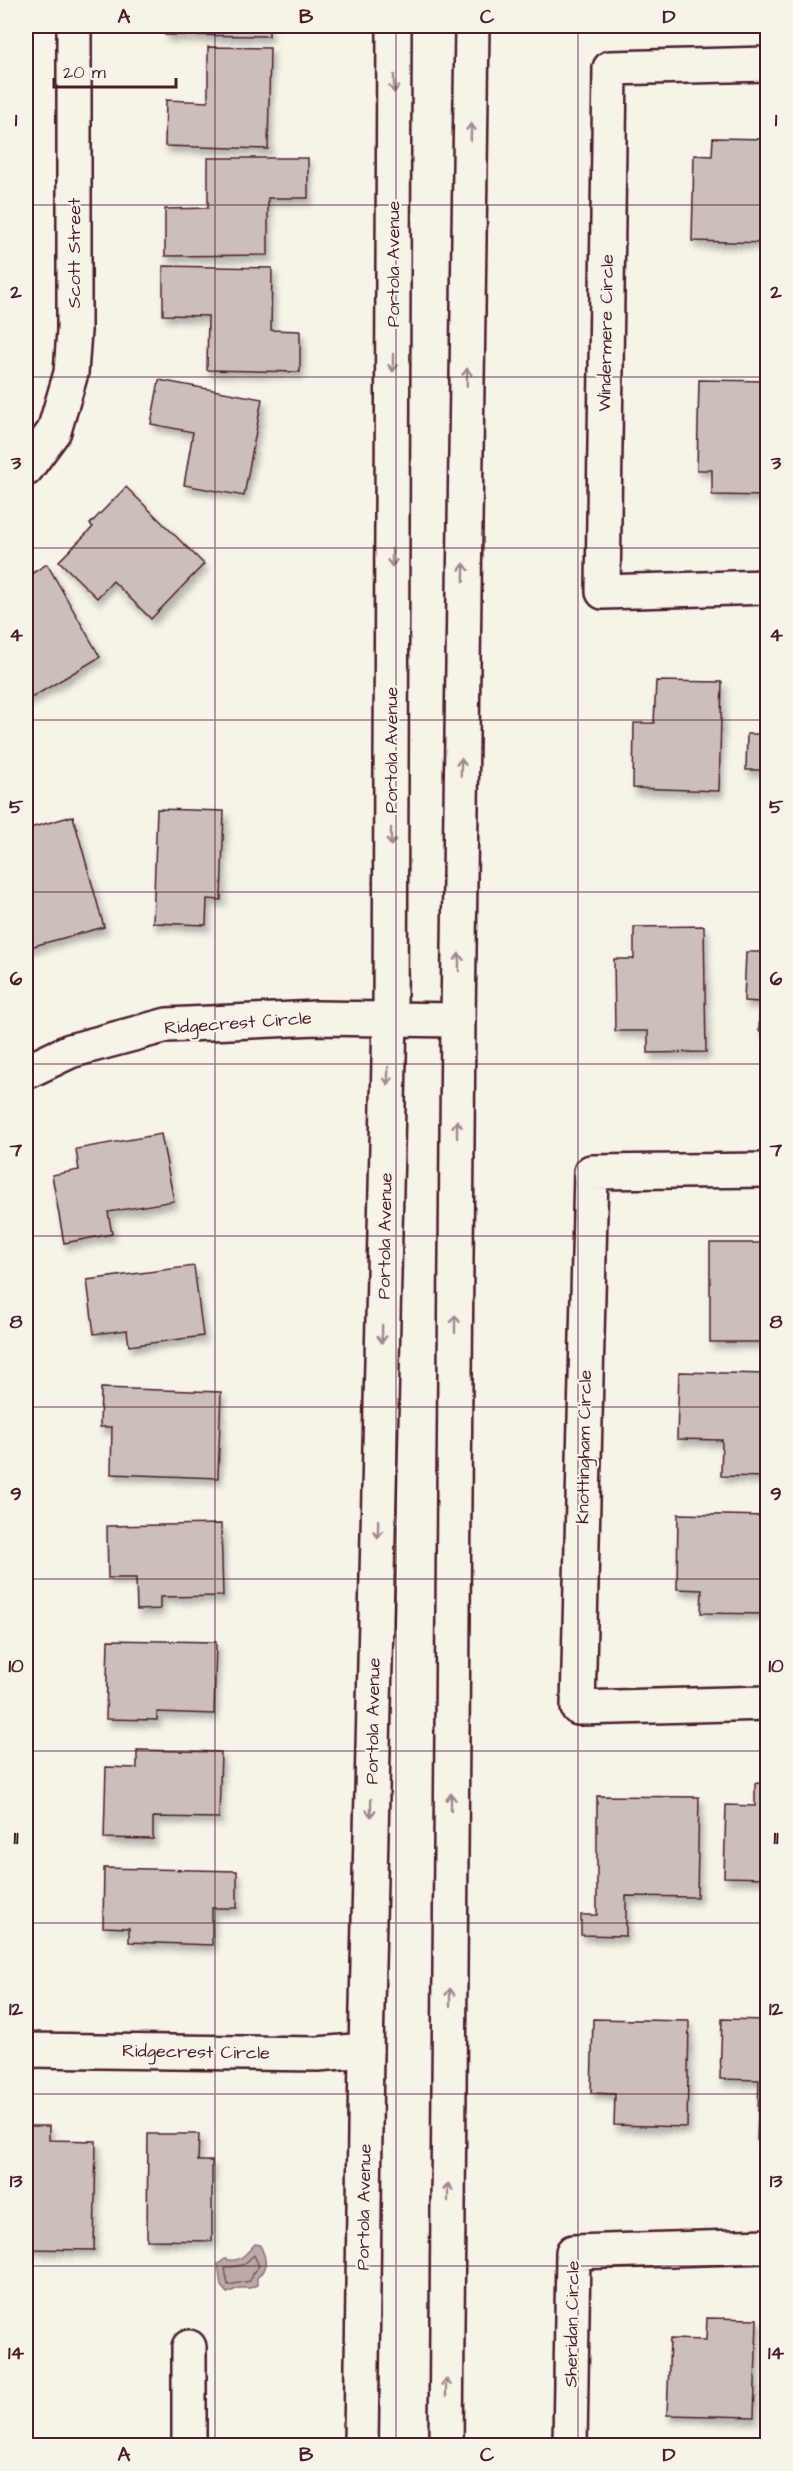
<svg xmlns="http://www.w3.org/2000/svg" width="793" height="2471" font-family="'Architects Daughter',sans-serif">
<defs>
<filter id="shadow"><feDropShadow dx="3.5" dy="6" stdDeviation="3" flood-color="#0004"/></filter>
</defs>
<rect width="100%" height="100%" fill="#f7f3e8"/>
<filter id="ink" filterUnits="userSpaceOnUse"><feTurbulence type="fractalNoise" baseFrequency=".0167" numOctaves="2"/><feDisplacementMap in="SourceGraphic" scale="12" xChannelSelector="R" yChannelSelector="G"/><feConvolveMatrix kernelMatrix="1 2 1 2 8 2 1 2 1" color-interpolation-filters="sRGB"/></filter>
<g filter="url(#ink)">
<path fill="#bcaaa7" stroke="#8e7275" stroke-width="1.5" d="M255,2244L260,2245C267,2259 268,2267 257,2278V2285L250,2288H239L227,2293L221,2286L218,2264L225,2259C239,2264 246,2254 255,2244Z"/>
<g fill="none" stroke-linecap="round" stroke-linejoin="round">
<polygon stroke="#78575d" stroke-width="1.5" points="254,2255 259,2266 252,2274 250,2281 228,2285 225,2268 243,2265"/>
</g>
<g fill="#ccbfb9" stroke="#4a1f2b" stroke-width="1.5" filter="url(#shadow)">
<polygon points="165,26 269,26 269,36 165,35"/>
<polygon points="208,47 270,48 268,149 165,146 166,100 208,102"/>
<polygon points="713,138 768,139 768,243 692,241 694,155 712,156"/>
<polygon points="208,158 308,158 308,198 268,198 268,255 165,256 165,209 208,208"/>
<polygon points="163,266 272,268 271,330 300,331 300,372 207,370 208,316 163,315"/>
<polygon points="159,380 262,399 244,496 184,485 193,432 151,424"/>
<polygon points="699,380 768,381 768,496 712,495 712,470 697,470"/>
<polygon points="126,487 204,564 151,619 113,581 97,598 59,561 93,527 90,524"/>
<polygon points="47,564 100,657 26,701 26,628 28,627 26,623 26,577"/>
<polygon points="656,681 722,682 719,791 633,788 634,723 654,723"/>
<polygon points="763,708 768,708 768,770 746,770 747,734 762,734"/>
<polygon points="157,809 224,811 221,900 207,899 206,925 153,923"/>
<polygon points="73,816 104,927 26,948 26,829"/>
<polygon points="704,926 706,1052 648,1053 648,1031 615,1031 614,959 634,959 634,927"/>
<polygon points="746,952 768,952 768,1031 759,1031 760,1002 744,1001"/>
<polygon points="161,1134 174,1201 108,1212 112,1234 64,1243 52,1175 79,1170 76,1149"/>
<rect x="710" y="1243" width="58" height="99"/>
<polygon points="194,1266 203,1336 129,1346 127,1330 94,1334 87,1280"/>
<polygon points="679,1372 768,1374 768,1477 721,1476 722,1440 677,1439"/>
<polygon points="101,1388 221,1392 218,1478 111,1474 112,1427 100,1427"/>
<polygon points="678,1514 768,1516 768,1614 701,1613 702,1590 677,1589"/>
<polygon points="221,1524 223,1596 160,1597 160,1609 137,1610 136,1578 108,1578 107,1526"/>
<polygon points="108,1640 216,1642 214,1714 157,1712 157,1720 106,1719"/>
<polygon points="137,1750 221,1752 219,1818 153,1817 153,1839 104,1838 106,1767 137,1768"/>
<polygon points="755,1783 768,1784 768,1878 724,1877 726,1805 755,1806"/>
<polygon points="597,1796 699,1797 697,1897 626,1896 626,1936 581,1935 581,1915 597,1915"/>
<polygon points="104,1868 237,1871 237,1908 212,1908 212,1945 129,1942 129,1928 103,1927"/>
<polygon points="593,2019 689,2021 687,2127 614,2125 615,2094 591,2093"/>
<polygon points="722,2019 768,2020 768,2140 757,2140 759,2080 720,2079"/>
<polygon points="26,2126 49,2126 49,2140 96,2141 94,2250 26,2249"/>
<polygon points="148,2134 199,2134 198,2161 212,2161 212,2241 147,2240"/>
<polygon points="707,2318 757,2319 754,2417 667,2415 670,2339 706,2340"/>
</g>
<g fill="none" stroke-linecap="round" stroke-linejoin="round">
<g stroke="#4a1f2b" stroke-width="38">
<g id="minor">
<polyline points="768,64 610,68 603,592 768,587"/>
<polyline points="26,469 54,431 71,373 74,331 74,26"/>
<polyline points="26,1072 70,1051 167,1025 316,1018 458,1020"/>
<polyline points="768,1170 591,1172 578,1708 768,1703"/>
<polyline points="26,2050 318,2054 366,2050"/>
<polyline points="189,2446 189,2347"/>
<polyline points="570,2446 573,2252 768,2246"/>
</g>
</g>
<g stroke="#4a1f2b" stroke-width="38">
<g id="secondary">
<polyline points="361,2446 366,2050 390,1017 394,26"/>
<polyline points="446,2446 458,1020 472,26"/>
</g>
</g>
<use href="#minor" stroke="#f7f3e8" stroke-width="33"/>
<use href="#secondary" stroke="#f7f3e8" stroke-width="33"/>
</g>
<defs><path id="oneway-shaft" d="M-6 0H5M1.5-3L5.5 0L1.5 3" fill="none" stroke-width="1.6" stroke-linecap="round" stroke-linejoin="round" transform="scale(1.5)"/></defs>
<g stroke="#a0898a">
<use href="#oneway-shaft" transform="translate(394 84) rotate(90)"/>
<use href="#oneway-shaft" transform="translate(471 132) rotate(-89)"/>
<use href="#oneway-shaft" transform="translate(393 363) rotate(90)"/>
<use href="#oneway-shaft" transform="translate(467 377) rotate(-89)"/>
<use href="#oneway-shaft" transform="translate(392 558) rotate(90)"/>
<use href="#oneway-shaft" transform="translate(464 572) rotate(-89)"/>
<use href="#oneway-shaft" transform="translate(461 767) rotate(-89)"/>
<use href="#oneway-shaft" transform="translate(391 837) rotate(90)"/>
<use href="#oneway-shaft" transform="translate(459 962) rotate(-89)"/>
<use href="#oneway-shaft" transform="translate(388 1076) rotate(91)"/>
<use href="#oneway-shaft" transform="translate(457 1129) rotate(-90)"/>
<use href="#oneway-shaft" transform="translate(455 1324) rotate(-90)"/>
<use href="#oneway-shaft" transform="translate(382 1334) rotate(91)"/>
<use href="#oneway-shaft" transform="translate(378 1529) rotate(91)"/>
<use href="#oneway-shaft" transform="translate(451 1802) rotate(-90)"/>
<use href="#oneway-shaft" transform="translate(371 1808) rotate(91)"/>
<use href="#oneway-shaft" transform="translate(450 1997) rotate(-90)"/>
<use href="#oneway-shaft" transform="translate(448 2192) rotate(-90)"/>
<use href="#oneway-shaft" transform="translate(446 2387) rotate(-90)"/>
</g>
</g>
<path fill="none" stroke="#4a1f2b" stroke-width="1.5" stroke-opacity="0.55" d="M215,26V2446M396,26V2446M578,26V2446M26,205H768M26,377H768M26,548H768M26,720H768M26,892H768M26,1064H768M26,1236H768M26,1407H768M26,1579H768M26,1751H768M26,1923H768M26,2094H768M26,2266H768"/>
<g text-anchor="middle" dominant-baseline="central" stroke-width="4.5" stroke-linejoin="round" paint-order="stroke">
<g font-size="18" fill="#4a1f2b" stroke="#f7f3e8">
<text transform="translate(74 253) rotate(-90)">Scott Street</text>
<text transform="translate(393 264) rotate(-90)">Portola Avenue</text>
<text transform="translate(606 333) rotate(-89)">Windermere Circle</text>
<text transform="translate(391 750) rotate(-90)">Portola Avenue</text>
<text transform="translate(238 1023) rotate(-4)">Ridgecrest Circle</text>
<text transform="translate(385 1236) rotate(-89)">Portola Avenue</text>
<text transform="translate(584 1447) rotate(-89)">Knottingham Circle</text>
<text transform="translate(373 1721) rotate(-89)">Portola Avenue</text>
<text transform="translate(196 2052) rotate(1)">Ridgecrest Circle</text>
<text transform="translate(364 2207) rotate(-89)">Portola Avenue</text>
<text transform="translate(572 2324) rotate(-89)">Sheridan Circle</text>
</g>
</g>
<rect width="793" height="2471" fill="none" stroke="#f7f3e8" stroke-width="66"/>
<path d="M54 78v9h122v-9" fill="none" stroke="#4a1f2b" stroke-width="3"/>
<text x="63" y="78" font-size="18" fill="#4a1f2b" stroke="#f7f3e8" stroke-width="4.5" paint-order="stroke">20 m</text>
<rect x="33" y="33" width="727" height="2405" fill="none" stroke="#4a1f2b" stroke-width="2"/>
<g font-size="20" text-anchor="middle" font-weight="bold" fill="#4a1f2b">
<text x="124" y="23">A</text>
<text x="306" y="23">B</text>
<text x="487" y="23">C</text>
<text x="669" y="23">D</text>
<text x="16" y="126">1</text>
<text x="776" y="126">1</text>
<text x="16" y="298">2</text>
<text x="776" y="298">2</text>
<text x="16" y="469">3</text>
<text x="776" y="469">3</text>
<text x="16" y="641">4</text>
<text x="776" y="641">4</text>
<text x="16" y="813">5</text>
<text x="776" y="813">5</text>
<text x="16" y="985">6</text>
<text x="776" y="985">6</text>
<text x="16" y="1156">7</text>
<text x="776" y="1156">7</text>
<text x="16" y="1328">8</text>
<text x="776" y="1328">8</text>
<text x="16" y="1500">9</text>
<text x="776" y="1500">9</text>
<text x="16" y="1672">10</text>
<text x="776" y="1672">10</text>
<text x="16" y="1844">11</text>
<text x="776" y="1844">11</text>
<text x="16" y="2015">12</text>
<text x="776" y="2015">12</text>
<text x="16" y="2187">13</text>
<text x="776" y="2187">13</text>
<text x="16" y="2359">14</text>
<text x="776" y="2359">14</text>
<text x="124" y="2461">A</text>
<text x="306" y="2461">B</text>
<text x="487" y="2461">C</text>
<text x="669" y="2461">D</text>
</g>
</svg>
